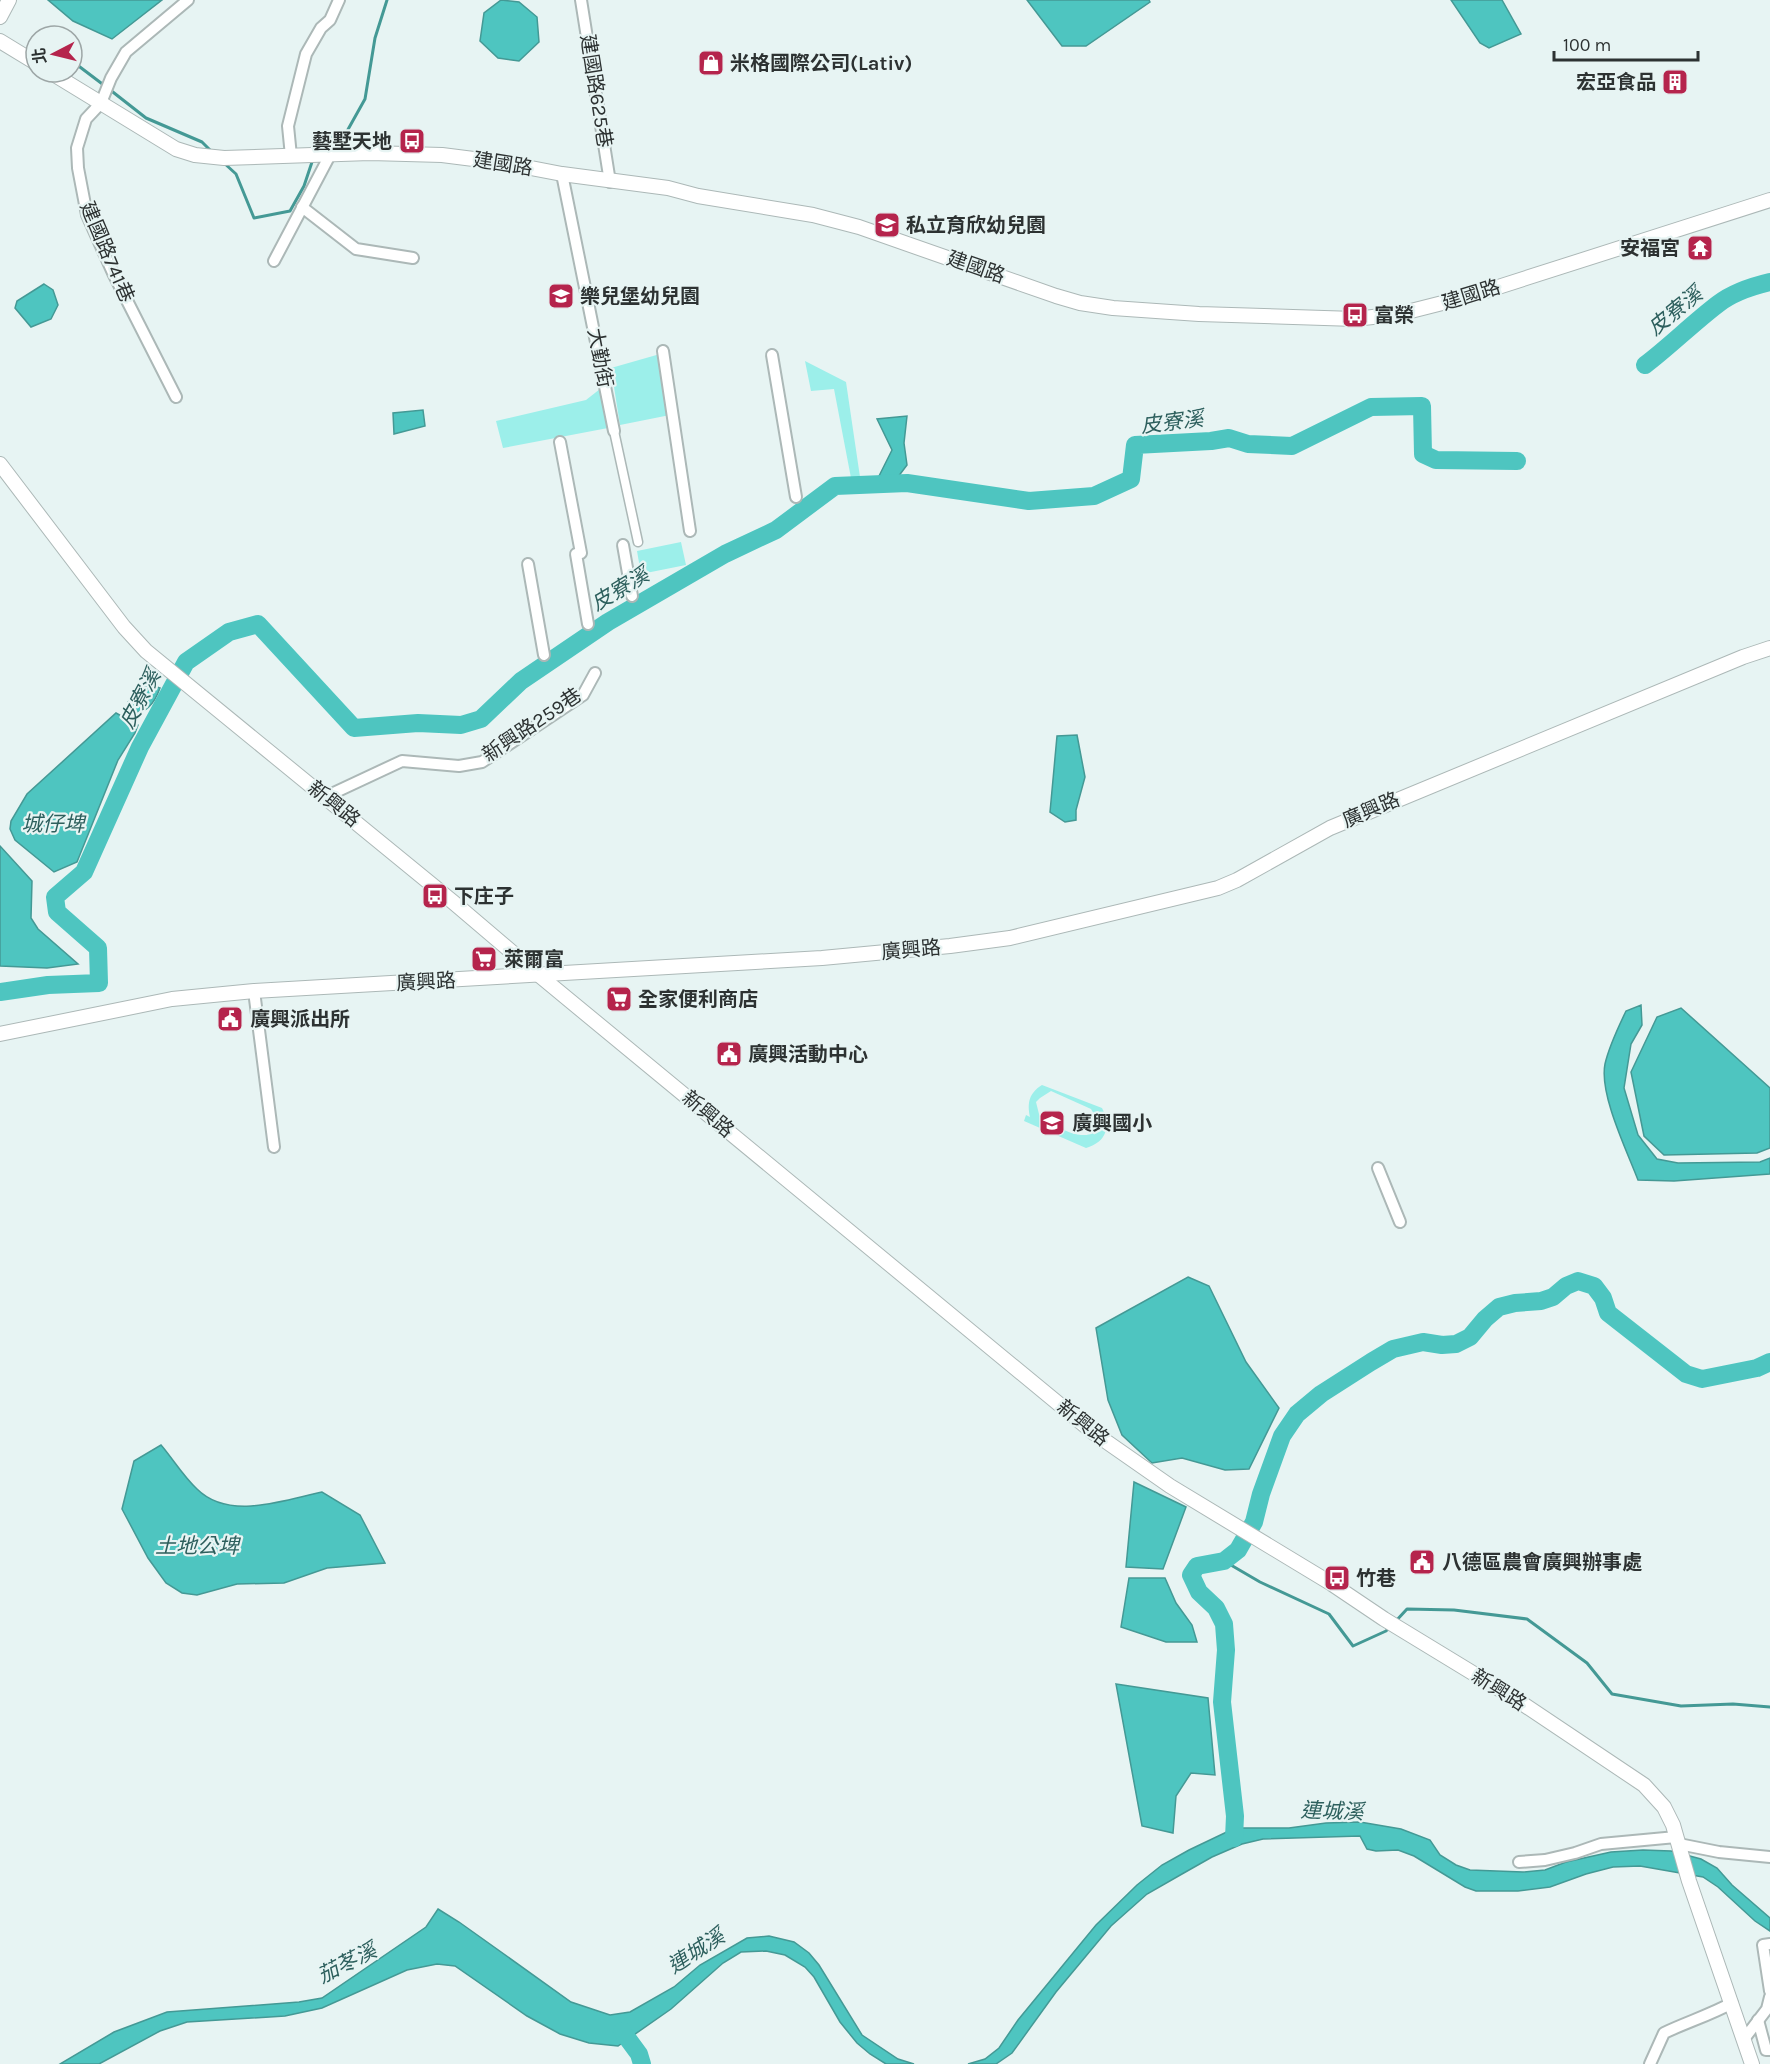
<svg xmlns="http://www.w3.org/2000/svg" width="1770" height="2064" font-family="Karla,'Noto Sans TC',sans-serif">
<rect width="100%" height="100%" fill="#e7f4f3"/>
<g fill="#9cefea" fill-rule="evenodd">
<polygon points="660,354 670,415 620,425 611,368"/>
<polygon points="805,361 846,382 860,477 851,478 834,389 811,391"/>
<polygon points="600,389 608,428 503,448 496,421 586,400"/>
<polygon points="681,542 686,565 641,574 637,551"/>
<path d="M1042,1085L1102,1108C1111,1126 1107,1142 1086,1148L1024,1121L1026,1115L1030,1117C1027,1103 1029,1093 1042,1085ZM1051,1091L1091,1109L1098,1121L1095,1132C1079,1142 1055,1125 1040,1118L1036,1102L1040,1098Z"/>
</g>
<g fill="#4ec5c0" stroke="#449995" stroke-width="1.5">
<polygon points="48,0 162,0 112,39 73,21"/>
<polygon points="501,0 519,2 537,17 539,42 519,61 498,58 480,41 484,13"/>
<polygon points="1027,0 1149,0 1150,2 1086,46 1062,46"/>
<polygon points="1451,0 1502,0 1521,34 1489,48 1480,43"/>
<polygon points="44,284 53,290 58,305 51,319 31,327 15,308 17,301"/>
<polygon points="423,410 425,426 394,434 393,413"/>
<polygon points="907,416 904,443 907,465 898,477 879,476 892,450 877,419"/>
<path d="M151,685L160,688C155,702 145,718 128,710V702L142,687Z"/>
<polygon points="116,713 138,725 135,733 118,760 77,862 54,872 15,840 10,829 11,821 27,794"/>
<polygon points="1077,735 1085,777 1076,810 1076,820 1065,822 1050,812 1057,736"/>
<polygon points="0,846 32,881 31,918 38,929 78,964 47,968 0,966"/>
<path d="M1641,1005L1642,1025L1631,1044L1624,1088L1638,1135L1657,1159L1678,1163L1760,1162L1770,1158V1174L1674,1181L1638,1180C1627,1151 1599,1094 1605,1064C1609,1046 1618,1028 1626,1011Z"/>
<polygon points="1681,1008 1770,1088 1770,1148 1757,1153 1664,1155 1644,1136 1631,1072 1657,1017"/>
<polygon points="1188,1277 1209,1286 1246,1362 1279,1408 1249,1469 1225,1470 1182,1458 1152,1463 1122,1435 1108,1400 1096,1328"/>
<path d="M161,1445C173,1459 183,1476 197,1489C229,1521 284,1500 322,1492L360,1515L385,1563L327,1568L284,1583L237,1584L197,1595L182,1593L166,1583L148,1558L122,1509L134,1461Z"/>
<polygon points="1134,1482 1186,1507 1163,1569 1126,1567"/>
<polygon points="1129,1578 1165,1578 1176,1603 1192,1625 1197,1642 1166,1642 1121,1627"/>
<polygon points="1116,1684 1208,1698 1215,1775 1191,1773 1176,1796 1173,1833 1142,1826"/>
<polygon points="1360,1822 1401,1829 1430,1840 1440,1855 1456,1865 1470,1870 1523,1872 1545,1870 1566,1862 1611,1852 1643,1850 1671,1851 1701,1859 1717,1868 1732,1885 1770,1918 1770,1931 1755,1921 1718,1887 1703,1877 1640,1866 1613,1867 1586,1874 1550,1887 1518,1891 1476,1891 1465,1887 1414,1856 1398,1850 1376,1851 1367,1849 1360,1836 1263,1839 1242,1844 1212,1857 1182,1874 1147,1894 1111,1926 1056,1992 1012,2053 996,2064 968,2064 985,2059 999,2048 1018,2020 1096,1925 1137,1885 1162,1865 1189,1850 1235,1828 1289,1828 1326,1823"/>
<polygon points="438,1909 459,1922 571,2002 610,2015 630,2012 674,1987 700,1965 747,1938 769,1936 794,1942 809,1953 819,1965 862,2035 898,2059 914,2064 886,2064 870,2054 857,2043 840,2022 814,1977 805,1967 785,1955 766,1951 741,1952 723,1963 671,2009 618,2046 589,2043 560,2034 527,2016 455,1966 437,1964 407,1970 322,2008 285,2016 187,2022 160,2031 99,2064 60,2064 114,2032 167,2012 299,2002 322,1998 426,1927"/>
</g>
<g fill="none" stroke-linecap="round" stroke-linejoin="round">
<g stroke="#449995" stroke-width="3">
<polyline points="72,61 105,86"/>
<polyline points="109,89 146,118 202,142 212,152"/>
<polyline points="316,149 319,140 346,133 365,99 375,38 387,0"/>
<polyline points="224,163 236,174 254,218 290,211 304,186 313,159"/>
<polyline points="1224,1561 1260,1582 1329,1614 1353,1646 1386,1631 1390,1627"/>
<polyline points="1395,1622 1407,1609 1454,1610 1527,1619 1587,1663 1612,1694 1681,1706 1733,1704 1770,1707"/>
</g>
<g stroke="#4ec5c0" stroke-width="18">
<path d="M1645,365C1670,346 1693,323 1718,304C1732,293 1753,286 1770,282"/>
<polyline points="0,992 48,985 99,983 98,948 57,912 55,897 84,872 140,747 186,662 229,632 258,624 354,728 418,723 461,725 481,719 521,681 608,622 725,554 776,530 835,486 907,483 1029,501 1094,496 1131,479 1135,445 1211,441 1229,438 1248,444 1292,446 1371,407 1422,406 1423,454 1436,460 1517,461"/>
<polyline points="1234,1838 1235,1816 1222,1702 1226,1650 1224,1624 1216,1608 1199,1592 1191,1575 1197,1566 1224,1561 1238,1550 1254,1522 1261,1494 1282,1436 1297,1414 1321,1394 1371,1362 1393,1349 1423,1342 1442,1345 1456,1344 1470,1337 1485,1319 1499,1307 1515,1303 1541,1301 1553,1297 1566,1286 1578,1281 1594,1286 1603,1298 1608,1313 1686,1374 1702,1379 1757,1368 1770,1362"/>
<polyline points="622,2031 639,2054 642,2064"/>
</g>
<g stroke="#acb8b7" stroke-width="11">
<polyline id="pedestrian" points="614,431 638,542"/>
</g>
<g stroke="#acb8b7" stroke-width="14">
<g id="minor">
<polyline points="581,0 610,182"/>
<polyline points="291,156 288,126 306,54 321,28 330,20 339,0"/>
<polyline points="562,174 614,431"/>
<polyline points="302,207 356,249 413,258"/>
<polyline points="274,261 330,155"/>
<polyline points="663,351 690,531"/>
<polyline points="772,355 796,497"/>
<polyline points="176,397 113,273 87,215 78,168 77,148 86,119 101,103 111,78 126,52 188,0"/>
<polyline points="560,442 581,553"/>
<polyline points="623,545 632,596"/>
<polyline points="576,554 588,624"/>
<polyline points="528,564 544,655"/>
<polyline points="325,797 402,761 459,766 482,762 583,695 595,673"/>
<polyline points="254,991 274,1147"/>
<polyline points="1378,1168 1400,1222"/>
<polyline points="1679,1844 1719,1852 1770,1857"/>
<polyline points="1519,1862 1545,1860 1575,1853 1601,1844 1676,1837"/>
<polyline points="1770,1944 1763,1945 1770,1991"/>
<polyline points="1758,2020 1766,2050 1770,2050"/>
<polyline points="1744,2039 1767,2009 1770,1997"/>
<path d="M1650,2064L1664,2033C1687,2022 1710,2015 1732,2003"/>
</g>
</g>
<g stroke="#acb8b7" stroke-width="16">
<g id="tertiary">
<polyline points="0,17 9,0"/>
<polyline points="0,41 36,63"/>
<polyline points="50,72 176,149 195,155 224,158 370,153 442,155 505,163 562,174 668,188 698,196 813,215 859,227 1056,296 1080,303 1113,308 1199,314 1355,319 1399,314 1470,296 1770,200"/>
<polyline points="0,464 124,627 146,651 453,902 540,976 1094,1433 1170,1486 1332,1584 1384,1619 1517,1700 1644,1785 1664,1807 1673,1825 1689,1881 1752,2064"/>
<polyline points="0,1034 172,999 254,991 822,958 950,946 1010,938 1218,888 1237,880 1330,828 1743,657 1770,648"/>
</g>
</g>
<use href="#pedestrian" stroke="#fff" stroke-width="8"/>
<use href="#minor" stroke="#fff" stroke-width="10"/>
<use href="#tertiary" stroke="#fff" stroke-width="14"/>
</g>
<defs>
<g id="shop-square" transform="scale(1.35)"><rect x="-9" y="-9" width="18" height="18" rx="4" fill="#b5244c" stroke="#e7f4f3"/><path d="M-5-2.5h2.3a2.7 3.5 0 0 1 5.4 0H5L5.5 6h-11ZM-1.5-2.5h3a1.5 2.3 0 0 0-3 0Z" fill="#fff"/></g>
<g id="building-square" transform="scale(1.35)"><rect x="-9" y="-9" width="18" height="18" rx="4" fill="#b5244c" stroke="#e7f4f3"/><path d="M-4-6H4V6H1V3H-1V6H-4ZM-2.5-4.3h1.7v1.8h-1.7ZM.8-4.3h1.7v1.8H.8ZM-2.5-1h1.7V.8h-1.7ZM.8-1h1.7V.8H.8Z" fill="#fff"/></g>
<g id="bus-square" transform="scale(1.35)"><rect x="-9" y="-9" width="18" height="18" rx="4" fill="#b5244c" stroke="#e7f4f3"/><path d="M-5-6H5V4H4V6H2V4H-2V6H-4V4H-5ZM-3.5-4V0h7V-4ZM-3.5 1.2v1.5H-2V1.2ZM2 1.2v1.5H3.5V1.2Z" fill="#fff"/></g>
<g id="school-square" transform="scale(1.35)"><rect x="-9" y="-9" width="18" height="18" rx="4" fill="#b5244c" stroke="#e7f4f3"/><path d="M0-5L7-2L0 1L-7-2ZM-4 1L0 2.5L4 1V4Q0 6-4 4Z" fill="#fff"/></g>
<g id="temple-square" transform="scale(1.35)"><rect x="-9" y="-9" width="18" height="18" rx="4" fill="#b5244c" stroke="#e7f4f3"/><path d="M0-6L5-2H3V0L6.5 2.5H4V6H1.5V3h-3V6H-4V2.5H-6.5L-3 0V-2H-5Z" fill="#fff"/></g>
<g id="supermarket-square" transform="scale(1.35)"><rect x="-9" y="-9" width="18" height="18" rx="4" fill="#b5244c" stroke="#e7f4f3"/><path d="M-6-5.5h2.5l.6 2H6L4.5 2H-2.5L-4.4-4H-6ZM-1.5 3.2a1.3 1.3 0 1 0 .1 0ZM3 3.2a1.3 1.3 0 1 0 .1 0Z" fill="#fff"/></g>
<g id="civic-square" transform="scale(1.35)"><rect x="-9" y="-9" width="18" height="18" rx="4" fill="#b5244c" stroke="#e7f4f3"/><path d="M-.6-6.5H3V-4.5H.6V-3L4-1V1h2V6H-6V1h2V-1L-.6-3ZM-1.2 2.5V6h2.4V2.5Z" fill="#fff"/></g>
</defs>
<g fill-rule="evenodd">
<use href="#shop-square" x="711" y="63"/>
<use href="#building-square" x="1675" y="82"/>
<use href="#bus-square" x="412" y="141"/>
<use href="#school-square" x="887" y="225"/>
<use href="#temple-square" x="1700" y="248"/>
<use href="#school-square" x="561" y="296"/>
<use href="#bus-square" x="1355" y="315"/>
<use href="#bus-square" x="435" y="896"/>
<use href="#supermarket-square" x="484" y="959"/>
<use href="#supermarket-square" x="619" y="999"/>
<use href="#civic-square" x="230" y="1019"/>
<use href="#civic-square" x="729" y="1054"/>
<use href="#school-square" x="1052" y="1123"/>
<use href="#civic-square" x="1422" y="1562"/>
<use href="#bus-square" x="1337" y="1578"/>
</g>
<g text-anchor="middle" dominant-baseline="central" stroke-width="4.5" stroke-linejoin="round" paint-order="stroke">
<g font-size="20" font-weight="bold" fill="#2d3232" stroke="#e7f4f3" text-anchor="start">
<text x="730" y="63">米格國際公司(Lativ)</text>
<text x="1656" y="82" text-anchor="end">宏亞食品</text>
<text x="392" y="141" text-anchor="end">藝墅天地</text>
<text x="906" y="225">私立育欣幼兒園</text>
<text x="1680" y="248" text-anchor="end">安福宮</text>
<text x="580" y="296">樂兒堡幼兒園</text>
<text x="1374" y="315">富榮</text>
<text x="454" y="896">下庄子</text>
<text x="504" y="959">萊爾富</text>
<text x="638" y="999">全家便利商店</text>
<text x="250" y="1019">廣興派出所</text>
<text x="748" y="1054">廣興活動中心</text>
<text x="1072" y="1123">廣興國小</text>
<text x="1442" y="1562">八德區農會廣興辦事處</text>
<text x="1356" y="1578">竹巷</text>
</g>
<g font-size="20" fill="#2d3232" stroke="#e7f4f3">
<text transform="translate(596 91) rotate(81)">建國路625巷</text>
<text transform="translate(503 164) rotate(9)">建國路</text>
<text transform="translate(107 252) rotate(67)">建國路741巷</text>
<text transform="translate(976 267) rotate(19)">建國路</text>
<text transform="translate(1471 295) rotate(-17)">建國路</text>
<text transform="translate(600 358) rotate(79)">大勤街</text>
<text transform="translate(532 725) rotate(-34)">新興路259巷</text>
<text transform="translate(334 804) rotate(39)">新興路</text>
<text transform="translate(1371 810) rotate(-23)">廣興路</text>
<text transform="translate(911 950) rotate(-5)">廣興路</text>
<text transform="translate(426 982) rotate(-3)">廣興路</text>
<text transform="translate(708 1114) rotate(40)">新興路</text>
<text transform="translate(1083 1423) rotate(39)">新興路</text>
<text transform="translate(1499 1690) rotate(32)">新興路</text>
</g>
<g font-size="21" font-style="italic" fill="#2d5f5d" stroke="#e7f4f3">
<text transform="translate(1675 311) rotate(-39)">皮寮溪</text>
<text transform="translate(1172 422) rotate(-7)">皮寮溪</text>
<text transform="translate(620 589) rotate(-31)">皮寮溪</text>
<text transform="translate(140 699) rotate(-62)">皮寮溪</text>
<text x="53" y="824">城仔埤</text>
<text x="197" y="1546">土地公埤</text>
<text transform="translate(1332 1811) rotate(2)">連城溪</text>
<text transform="translate(696 1951) rotate(-33)">連城溪</text>
<text transform="translate(347 1963) rotate(-27)">茄苳溪</text>
</g>
</g>
<g transform="translate(54 54) rotate(263)"><circle r="28" fill="#e7f4f3" stroke="#9da6a6" stroke-width="1.5"/>
<path d="M0-4.5L10 22L0 15L-10 22Z" fill="#b5244c"/>
<text y="-9" font-size="16" font-weight="bold" text-anchor="middle" fill="#2d3232">北</text>
</g>
<path d="M1554 51v9h144v-9" fill="none" stroke="#2d3232" stroke-width="3"/>
<text x="1563" y="51" font-size="18" fill="#2d3232" stroke="#e7f4f3" stroke-width="4.5" paint-order="stroke">100 m</text>
</svg>
